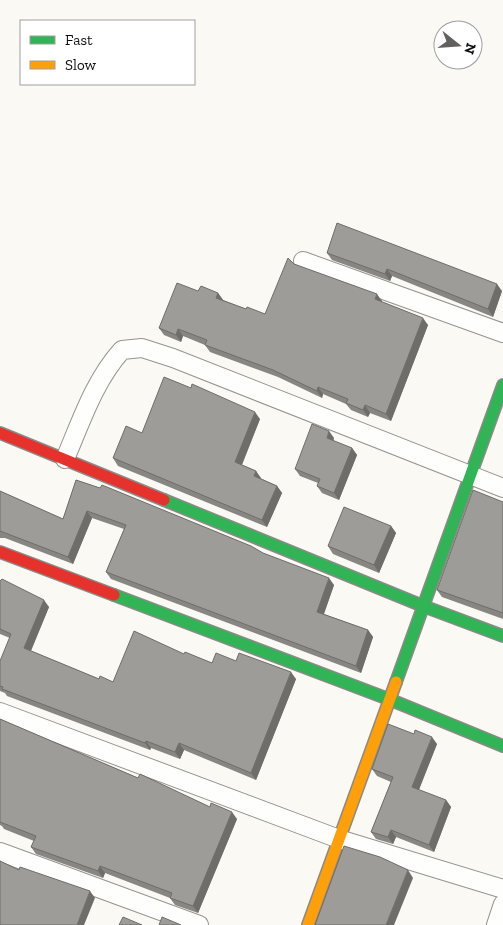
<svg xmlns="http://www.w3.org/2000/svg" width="503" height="925" font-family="'Zilla Slab',serif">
<rect width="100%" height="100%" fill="#faf9f3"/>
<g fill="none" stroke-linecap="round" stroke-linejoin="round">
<g stroke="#949491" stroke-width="20">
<g id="street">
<polyline points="303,261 503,333"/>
<path d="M65,459C81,422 94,381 122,350L142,348L173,358L503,488"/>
<polyline points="0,712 339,839 503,889"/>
<polyline points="0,852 199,925"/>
<polyline points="496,925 503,904"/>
</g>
</g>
<g stroke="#8b8a88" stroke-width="14">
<g id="fast">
<polyline points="164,500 423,606 503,636"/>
<polyline points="114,595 391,700 503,746"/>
<polyline points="396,682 503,385"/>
</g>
</g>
<g stroke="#8b8a88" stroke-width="14">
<polyline id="slow" points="308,925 396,682"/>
</g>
<g stroke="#8b8a88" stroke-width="14">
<g id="jam">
<polyline points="0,433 164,500"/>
<polyline points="0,552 114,595"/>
</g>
</g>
<use href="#street" stroke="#fefefd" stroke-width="18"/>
<use href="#fast" stroke="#30b455" stroke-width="11"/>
<use href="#slow" stroke="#ff9f0a" stroke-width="11"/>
<use href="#jam" stroke="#e5322d" stroke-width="11"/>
</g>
<g fill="#888683">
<polygon points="327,253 502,291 493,317 392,276 390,281 332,260"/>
<polygon points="294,264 382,301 382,302 428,325 391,421 370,413 368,417 351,410 346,404 323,394 322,398 278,377 210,352 205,345 183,336 181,342 164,335 159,328 198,291 218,293 223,300 246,309 265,314"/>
<polygon points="260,419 242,465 256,471 260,478 277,486 282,493 267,527 118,466 113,458"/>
<polygon points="334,438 333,441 352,448 357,455 339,500 322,493 317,486 318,483 300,476 295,469"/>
<polygon points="76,480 263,553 334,585 324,614 368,630 373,637 361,673 111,579 106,572 124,529 92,518 73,564 5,538 0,538 0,491 63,519"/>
<polygon points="503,502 503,619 442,597 437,590"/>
<polygon points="391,526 396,533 379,573 333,554 328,546"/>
<polygon points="0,581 49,607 31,651 99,679 113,682 184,654 212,663 236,661 296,679 256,780 184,750 180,759 151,748 150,750 7,696 5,693 0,691 0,661 10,638 0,634"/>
<polygon points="0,719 138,778 237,819 198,913 175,905 170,898 105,873 103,878 36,854 31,847 34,841 4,829 2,826 0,825"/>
<polygon points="437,744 419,790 446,800 451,807 434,852 396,837 393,844 376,839 371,832 391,782 377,776 372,769"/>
</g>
<g fill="#6f6d6a">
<polygon points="387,269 392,276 390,281 385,274"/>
<polygon points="497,284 502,291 493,317 488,309"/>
<polygon points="218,293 223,300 221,305 216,298"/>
<polygon points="377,294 382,301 380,307 375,299"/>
<polygon points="423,318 428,325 391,421 386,414"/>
<polygon points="178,329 183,336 181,342 176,335"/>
<polygon points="318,387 323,394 322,398 317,391"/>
<polygon points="365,405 370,413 368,417 363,410"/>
<polygon points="255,412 260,419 240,469 235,462"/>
<polygon points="329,431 334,438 332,445 327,438"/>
<polygon points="352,448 357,455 339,500 334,493"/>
<polygon points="256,471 261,478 259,483 254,476"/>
<polygon points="277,486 282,493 267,527 262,520"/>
<polygon points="87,511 92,518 73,564 68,557"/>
<polygon points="391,526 396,533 379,573 374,565"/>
<polygon points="329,578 334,585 322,619 317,612"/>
<polygon points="44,600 49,607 29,655 24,648"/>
<polygon points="368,630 373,637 361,673 356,666"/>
<polygon points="291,672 296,679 256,780 251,773"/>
<polygon points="432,737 437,744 417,794 412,787"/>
<polygon points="146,741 151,748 150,750 145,743"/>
<polygon points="179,743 184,750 180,759 175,752"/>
<polygon points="446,800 451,807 434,852 429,845"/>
<polygon points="232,812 237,819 198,913 193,906"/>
<polygon points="391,830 396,837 393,844 388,837"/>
<polygon points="100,866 105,873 103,878 98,871"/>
<polygon points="408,870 413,878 394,925 386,925"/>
<polygon points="90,891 95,898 84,925 77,925"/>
</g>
<g fill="#9e9c98" stroke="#6f6d6a">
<polygon points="337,223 497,284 488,309 387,269 385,274 327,253"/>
<polygon points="288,258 294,264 377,294 375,299 423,318 386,414 365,405 363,410 346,403 348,399 318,387 317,391 273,370 205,345 207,340 178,329 176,335 159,328 177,283 198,291 201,286 218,293 216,298 246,309 247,307 265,314"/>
<polygon points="164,377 191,388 192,384 255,412 235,462 256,471 254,476 277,486 262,520 113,458 126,426 142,433"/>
<polygon points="312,424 329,431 327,438 352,448 334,493 317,486 320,479 295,469"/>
<polygon points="76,480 100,488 102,485 251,546 263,553 329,578 317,612 368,630 356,666 106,572 126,525 87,511 68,557 0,531 0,491 63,519"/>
<polygon points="473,490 503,502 503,613 437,590"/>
<polygon points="344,507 391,526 374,565 328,546"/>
<polygon points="2,579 44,600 24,648 99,679 100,676 113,682 134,631 184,654 185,652 212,663 216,653 236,661 239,653 291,672 251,773 179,743 175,752 146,741 145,743 2,689 3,687 0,686 0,661 11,634 0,629 0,581"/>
<polygon points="0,719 138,778 140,774 210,807 211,803 232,812 193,906 170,898 172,893 100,866 98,871 31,847 36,836 0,822"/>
<polygon points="388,724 414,734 415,730 432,737 412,787 446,800 429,845 391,830 388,837 371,832 393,777 372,769"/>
<polygon points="344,846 380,857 408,870 386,925 315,925"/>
<polygon points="0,861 19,870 20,867 90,891 77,925 0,925"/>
<polygon points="123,917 142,925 119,925"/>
<polygon points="162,917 181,925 159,925"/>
</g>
<rect x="20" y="20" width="175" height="65" fill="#ffffff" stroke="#9f9f9f"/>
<rect x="30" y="36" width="25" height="8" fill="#30b455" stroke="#9f9f9f"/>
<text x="65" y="45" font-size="15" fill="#0e0e0e">Fast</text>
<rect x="30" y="61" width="25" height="8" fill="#ff9f0a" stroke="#9f9f9f"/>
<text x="65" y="70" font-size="15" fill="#0e0e0e">Slow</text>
<g transform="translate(458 45) rotate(107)"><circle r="24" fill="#ffffff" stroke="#9f9f9f"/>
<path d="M0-4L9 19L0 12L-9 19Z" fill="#61605e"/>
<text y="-8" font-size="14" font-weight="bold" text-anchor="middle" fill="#0e0e0e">N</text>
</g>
</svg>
